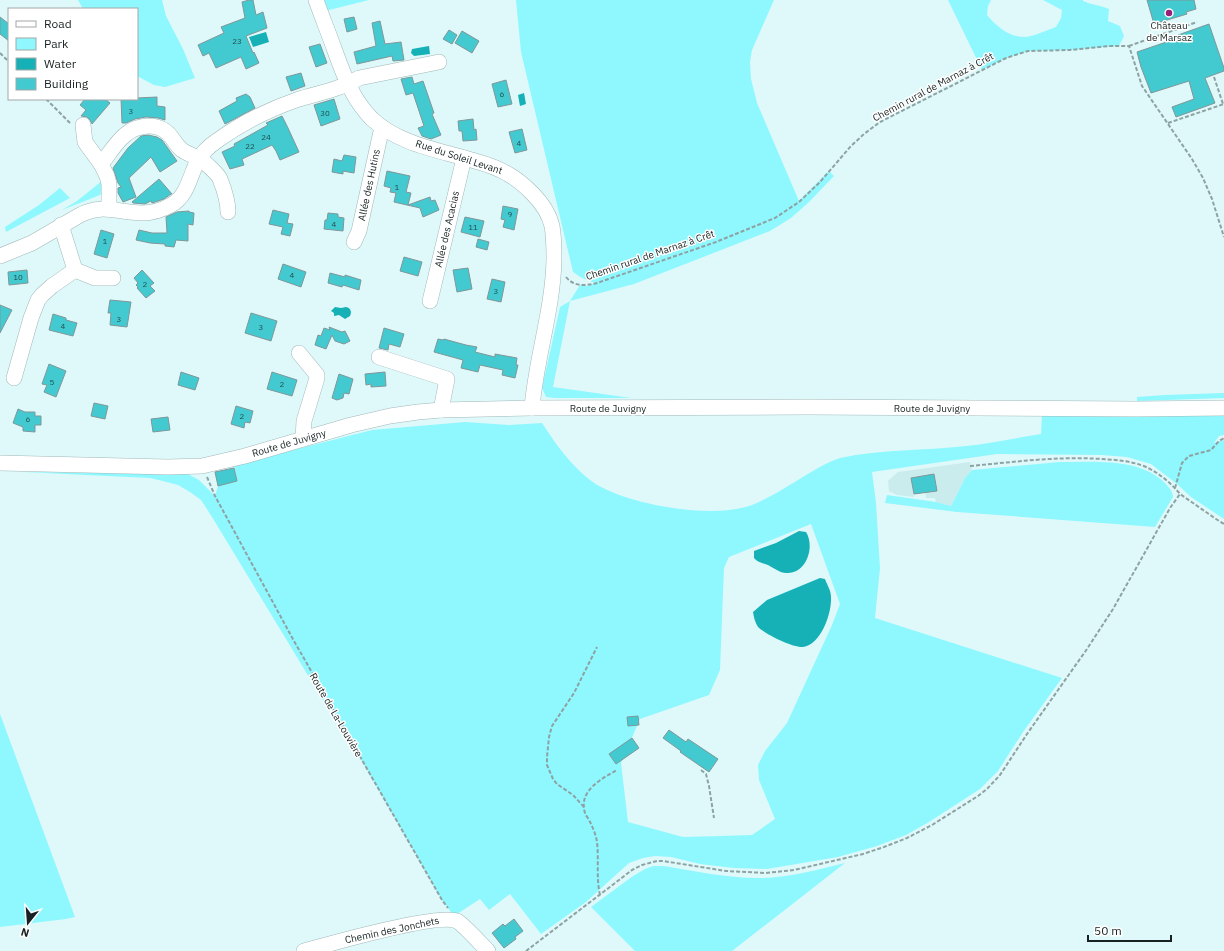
<svg xmlns="http://www.w3.org/2000/svg" width="1224" height="951" font-family="'IBM Plex Sans',sans-serif">
<rect width="100%" height="100%" fill="#dff9fa"/>
<polygon fill="#caeced" points="970,462 972,470 965,478 951,506 936,502 935,498 926,498 925,492 937,491 934,474 911,478 914,497 897,495 889,491 888,481 898,472"/>
<g fill="#8ef8fe" fill-rule="evenodd">
<polygon points="78,0 162,0 166,16 183,49 195,78 165,87 154,85 137,76 137,9 83,9"/>
<polygon points="322,0 369,0 325,11"/>
<polygon points="516,0 774,0 752,50 750,62 751,79 757,103 799,201 829,171 834,176 809,202 791,218 770,231 634,284 570,301 553,387 631,398 555,398 546,397 542,388 560,307 570,301 580,285 587,286 595,283 582,278 573,272 521,52"/>
<path d="M948,0H991L988,6L987,15C997,27 1009,37 1025,37C1035,36 1047,30 1056,27L1061,18L1062,10L1043,0H1083V1C1092,5 1100,5 1109,9L1108,21L1120,26L1124,36L1119,46L1070,50L1028,51L1004,59L982,70Z"/>
<polygon points="102,181 103,191 100,195 62,210 77,201"/>
<polygon points="60,188 70,198 6,232 5,227 39,205"/>
<polygon points="1224,393 1224,398 1137,401 1137,397 1165,395"/>
<path d="M1224,413V435L1219,436L1214,443L1224,440V519L1191,497L1177,484L1151,464L1127,457L1101,455L997,454L872,472L876,503L880,568L875,618L1062,678L1023,732L998,771L980,789L929,822L906,835L877,846L838,857L767,869L734,868L700,864L671,857L655,856L643,858L629,863L586,902L541,934L510,894L489,910L480,899L454,916L442,900L332,709L329,710L212,517L201,500L190,492L178,485L163,481L150,478L23,472L188,474L199,480L215,496L218,486L237,481L234,465L372,430L465,422L509,425L542,423C557,446 577,474 601,487C637,506 714,519 752,505C772,497 794,482 813,471C821,466 831,461 840,458C882,449 924,451 966,446C991,443 1016,438 1041,434L1042,414ZM811,524L840,604L832,625L787,723L765,751L758,765L759,780L775,819L752,835L721,836L683,837L628,822L621,763L640,719L709,695L720,670L724,568L729,557Z"/>
<path d="M1060,462C1093,462 1141,457 1166,484C1169,488 1173,491 1173,497L1155,527L957,512L885,503L887,495L936,502L951,506L965,478L972,470Z"/>
<polygon points="0,714 75,917 66,919 0,927"/>
<path d="M845,863L732,951H635L591,907L633,876L645,869L653,866H664C695,871 726,878 758,878C787,878 817,870 845,863Z"/>
</g>
<g fill="#16b0b7">
<polygon points="266,32 269,42 253,47 249,37"/>
<polygon points="429,46 430,54 414,56 411,53 412,49"/>
<polygon points="524,93 526,104 520,106 518,95"/>
<path d="M335,307L341,308L346,307C351,308 352,312 350,316L345,319L339,315L334,316V313L331,311Z"/>
<path d="M799,531L806,532C815,546 807,573 788,573C781,574 774,568 768,565C763,563 758,563 754,558V551L776,543Z"/>
<path d="M820,578L825,579C827,585 831,590 831,597C832,613 821,645 803,647C793,648 765,634 758,627C755,622 754,618 753,612L767,600Z"/>
</g>
<g fill="#43cad1" stroke="#809798">
<polygon points="249,0 253,0 256,15 263,12 267,28 246,36 253,53 254,52 259,63 246,69 241,57 216,68 209,53 203,56 198,45 224,33 221,27 245,18 242,2"/>
<polygon points="1147,0 1194,0 1196,9 1186,12 1187,14 1154,24"/>
<polygon points="0,17 9,24 9,41 0,34"/>
<polygon points="354,17 357,29 347,32 344,19"/>
<polygon points="380,21 385,44 401,42 404,60 393,61 392,56 357,64 354,52 376,46 372,23"/>
<polygon points="1209,24 1224,68 1224,71 1205,78 1215,103 1176,117 1172,107 1194,99 1189,81 1151,93 1141,67 1137,52 1178,38 1178,35"/>
<polygon points="449,30 457,35 452,44 443,39"/>
<polygon points="462,31 479,41 472,53 455,43"/>
<polygon points="320,44 327,63 316,67 309,47"/>
<polygon points="301,73 305,86 291,91 286,77"/>
<polygon points="412,77 414,84 423,81 434,113 432,114 441,135 431,139 422,136 418,128 424,126 413,93 406,95 401,79"/>
<polygon points="506,80 512,104 498,107 492,84"/>
<polygon points="246,94 250,97 255,108 225,124 219,111 237,101 236,98"/>
<polygon points="157,97 157,106 165,107 165,120 158,118 146,117 135,119 126,123 122,123 121,99 137,99 137,98"/>
<polygon points="85,99 105,99 110,103 92,124 90,120 87,117 81,116 86,110 80,105"/>
<polygon points="334,99 340,119 321,126 314,105"/>
<polygon points="282,116 288,128 299,152 280,160 276,151 272,145 242,159 244,165 230,169 222,152 235,146 234,144 268,125 266,123"/>
<polygon points="473,119 474,130 476,129 477,140 463,141 462,131 459,131 458,121"/>
<polygon points="522,129 527,150 515,153 509,132"/>
<polygon points="148,135 157,137 162,140 177,161 160,172 151,157 129,178 136,197 123,202 118,193 118,188 121,187 118,183 113,168 128,148 141,136"/>
<polygon points="344,155 356,157 354,173 343,171 343,174 332,172 334,159 342,161"/>
<polygon points="387,171 410,176 406,192 411,193 408,205 430,197 431,201 435,200 439,210 423,217 420,208 394,202 396,193 390,192 391,188 384,186"/>
<polygon points="159,179 172,194 171,194 164,199 152,203 151,201 145,204 133,203 132,202"/>
<polygon points="503,206 518,209 514,230 503,227 505,220 501,219"/>
<polygon points="273,210 289,214 287,223 293,224 290,236 281,234 283,227 269,224"/>
<polygon points="189,211 189,212 194,213 193,225 188,224 188,241 176,240 174,247 165,246 165,244 150,243 136,240 139,230 152,233 167,233 166,217 177,212"/>
<polygon points="328,213 338,214 338,217 344,218 343,231 324,229 325,220 327,220"/>
<polygon points="465,217 484,221 480,237 461,232"/>
<polygon points="101,230 114,234 107,258 94,254"/>
<polygon points="478,239 489,242 487,250 476,247"/>
<polygon points="404,257 422,262 418,276 400,271"/>
<polygon points="283,264 306,272 301,287 278,279"/>
<polygon points="468,268 472,289 457,292 453,270"/>
<polygon points="27,270 28,283 9,285 8,272"/>
<polygon points="142,270 154,283 150,286 155,291 146,298 137,288 138,287 136,285 138,283 134,278"/>
<polygon points="330,273 345,277 345,275 361,280 359,290 343,285 342,287 328,283"/>
<polygon points="492,279 505,282 501,302 487,299"/>
<polygon points="110,300 131,302 127,327 110,325 111,313 108,313"/>
<polygon points="0,305 12,310 0,333"/>
<polygon points="251,313 277,321 271,341 245,333"/>
<polygon points="53,314 66,318 66,320 77,323 73,336 49,330"/>
<polygon points="329,327 342,332 345,331 350,341 344,344 335,341 332,335 326,349 315,345 318,335 321,336 324,328 330,330"/>
<polygon points="384,328 404,334 400,347 389,344 388,350 379,348"/>
<polygon points="438,339 443,340 444,339 466,345 477,347 475,352 495,357 495,354 517,358 516,365 518,365 515,378 502,375 503,370 480,365 478,372 461,368 463,360 434,352"/>
<polygon points="49,364 66,371 56,397 44,392 47,385 42,384"/>
<polygon points="181,372 199,378 195,390 178,385"/>
<polygon points="272,372 297,380 292,396 267,389"/>
<polygon points="385,372 386,386 371,387 371,384 366,385 365,374"/>
<polygon points="339,374 353,379 349,394 344,393 343,398 337,400 332,398"/>
<polygon points="94,403 108,406 105,419 91,416"/>
<polygon points="236,406 253,411 250,423 245,422 244,428 231,424"/>
<polygon points="18,409 25,412 35,412 35,416 41,416 41,425 35,425 35,432 23,431 23,427 13,423"/>
<polygon points="168,417 170,430 153,432 151,419"/>
<polygon points="234,468 237,481 218,486 215,472"/>
<polygon points="934,474 937,491 914,494 911,478"/>
<polygon points="638,716 639,725 628,726 627,717"/>
<polygon points="669,730 686,742 688,739 718,759 709,772 680,752 681,751 663,738"/>
<polygon points="632,738 639,748 616,764 609,754"/>
<polygon points="514,919 523,931 515,937 516,939 504,948 492,933 503,924 505,926"/>
</g>
<g fill="none" stroke-linecap="round" stroke-linejoin="round">
<g stroke="#a0b8b9" stroke-width="16">
<g id="minor">
<path d="M316,0C322,17 329,34 335,51C344,76 353,100 372,119C400,145 440,150 475,161C486,164 498,168 508,174C517,179 525,186 532,193C541,202 549,213 552,226C554,237 554,248 554,259C553,310 536,358 532,408"/>
<polyline points="83,125 85,142 101,164"/>
<path d="M109,209V184L107,176L101,164C111,152 121,133 137,128C151,124 164,126 172,138C175,142 178,147 182,150C187,154 193,155 198,158C203,160 218,174 220,179C224,189 228,201 228,212"/>
<polyline points="354,242 359,231 382,127"/>
<path d="M0,256L32,243L80,215C102,203 119,213 142,213C152,213 162,210 171,205C187,197 190,176 197,162C202,152 209,146 218,140C243,122 270,109 299,99C319,93 341,89 359,78L439,62"/>
<polyline points="75,270 95,278 113,278"/>
<polyline points="430,301 464,158"/>
<polyline points="299,353 317,375 317,378 304,421 303,439"/>
<polyline points="379,357 447,379 441,410"/>
<polyline points="14,378 31,318 38,300 42,295 52,286 75,270 61,225"/>
<polyline points="0,463 168,467 202,466 245,456 351,425 390,416 418,412 441,410 532,408 808,407 1136,409 1224,408"/>
<path d="M304,951C329,944 438,913 457,921C463,924 482,945 488,951"/>
</g>
</g>
<g stroke="#8ea2a3" stroke-width="2" stroke-dasharray="4 2" stroke-linecap="butt">
<polyline points="1129,46 1197,22"/>
<polyline points="0,53 9,62"/>
<polyline points="1214,77 1223,104"/>
<polyline points="46,99 71,124"/>
<polyline points="1168,123 1224,104"/>
<path d="M566,277C574,287 586,286 597,283L716,242L775,218L799,202L820,182L851,146L864,134L880,122L957,83L1004,59L1012,56L1028,51L1070,50L1109,46H1129L1142,86L1192,159L1203,178L1212,199L1224,237"/>
<path d="M970,466C1014,462 1058,456 1102,459C1117,460 1132,461 1146,467C1159,473 1171,483 1180,494"/>
<polyline points="207,477 215,496 294,641 442,900 448,908"/>
<polyline points="1175,488 1182,463 1189,456 1211,450 1219,441 1224,438"/>
<polyline points="701,770 706,774 709,786 714,818"/>
<polyline points="584,807 573,795 557,784 553,779 547,765 547,757 549,737 552,726 574,693 597,647"/>
<path d="M600,895C596,878 599,860 597,842C596,835 593,828 590,822C589,819 586,816 585,813C578,791 601,779 617,770"/>
<polyline points="526,951 619,880 632,870 642,865 657,861 663,861 726,871 766,873 794,870 863,854 884,847 907,838 932,825 978,796 987,789 1000,775 1027,734 1087,649 1113,609 1170,508 1180,494 1216,519 1224,524"/>
</g>
<use href="#minor" stroke="#fff" stroke-width="15"/>
</g>
<circle fill="#971f79" stroke="#fff" stroke-width="1.5" cx="1169" cy="13" r="4"/>
<g text-anchor="middle" dominant-baseline="central" stroke-width="3" stroke-linejoin="round" paint-order="stroke">
<g font-size="8" fill="#234c4e">
<text x="237" y="41">23</text>
<text x="502" y="94">6</text>
<text x="131" y="111">3</text>
<text x="325" y="113">30</text>
<text x="266" y="137">24</text>
<text x="519" y="143">4</text>
<text x="250" y="146">22</text>
<text x="397" y="187">1</text>
<text x="510" y="214">9</text>
<text x="334" y="224">4</text>
<text x="473" y="227">11</text>
<text x="105" y="241">1</text>
<text x="292" y="275">4</text>
<text x="18" y="277">10</text>
<text x="145" y="284">2</text>
<text x="496" y="291">3</text>
<text x="119" y="319">3</text>
<text x="63" y="326">4</text>
<text x="261" y="327">3</text>
<text x="52" y="382">5</text>
<text x="282" y="384">2</text>
<text x="242" y="416">2</text>
<text x="28" y="419">6</text>
</g>
<g font-size="10" fill="#182222" stroke="#fff">
<text x="1169" y="25">Château<tspan x="1169" dy="12">de Marsaz</tspan></text>
</g>
<g font-size="10" fill="#182222" stroke="#fff">
<text transform="translate(933 87) rotate(-28)">Chemin rural de Marnaz à Crêt</text>
<text transform="translate(459 157) rotate(18)">Rue du Soleil Levant</text>
<text transform="translate(369 185) rotate(-78)">Allée des Hutins</text>
<text transform="translate(447 229) rotate(-77)">Allée des Acacias</text>
<text transform="translate(650 255) rotate(-19)">Chemin rural de Marnaz à Crêt</text>
<text x="608" y="408">Route de Juvigny</text>
<text x="932" y="408">Route de Juvigny</text>
<text transform="translate(289 443) rotate(-16)">Route de Juvigny</text>
<text transform="translate(336 715) rotate(60)">Route de La-Louvière</text>
<text transform="translate(392 930) rotate(-12)">Chemin des Jonchets</text>
</g>
</g>
<rect x="8" y="8" width="130" height="92" fill="#ffffff" stroke="#a3a7a7"/>
<rect x="16" y="21" width="20" height="6" fill="#ffffff" stroke="#a3a7a7"/>
<text x="44" y="28" font-size="12" fill="#182222">Road</text>
<rect x="16" y="38" width="20" height="12" fill="#8ef8fe" stroke="#a3a7a7"/>
<text x="44" y="48" font-size="12" fill="#182222">Park</text>
<rect x="16" y="58" width="20" height="12" fill="#16b0b7" stroke="#a3a7a7"/>
<text x="44" y="68" font-size="12" fill="#182222">Water</text>
<rect x="16" y="78" width="20" height="12" fill="#43cad1" stroke="#a3a7a7"/>
<text x="44" y="88" font-size="12" fill="#182222">Building</text>
<g transform="translate(28 923) rotate(197)" stroke="#ffffff" stroke-width="3" paint-order="stroke">
<path d="M0-3L7 15L0 10L-7 15Z" fill="#182222"/>
<text y="-6" font-size="11" font-weight="bold" text-anchor="middle" fill="#182222">N</text>
</g>
<path d="M1088 935v6h83v-6" fill="none" stroke="#182222" stroke-width="2"/>
<text x="1094" y="935" font-size="12" fill="#182222" stroke="#ffffff" stroke-width="3" paint-order="stroke">50 m</text>
</svg>
